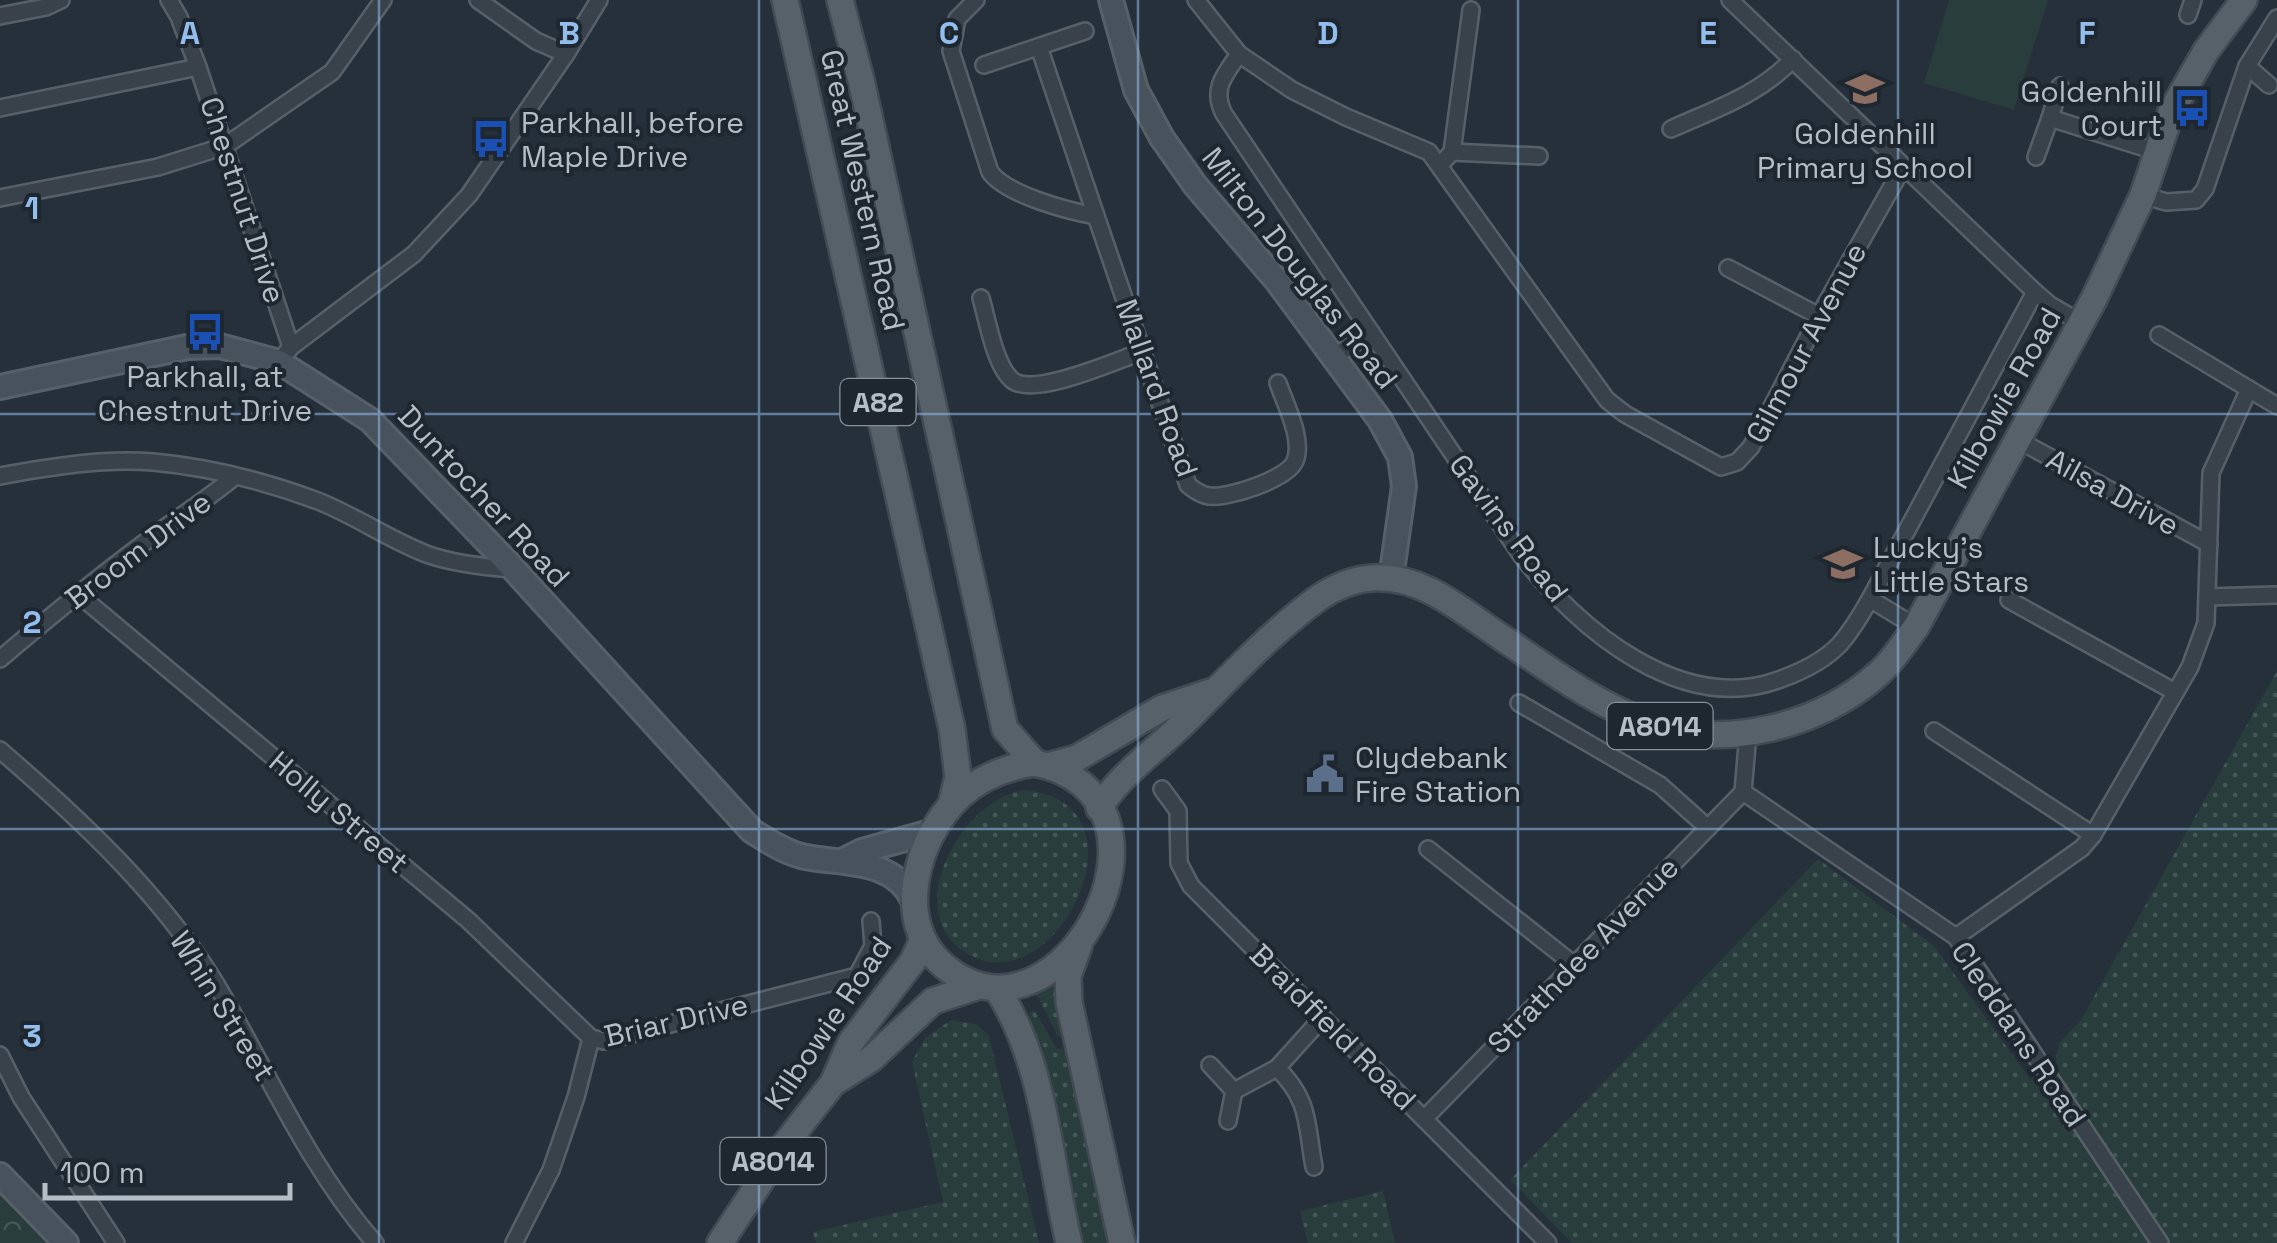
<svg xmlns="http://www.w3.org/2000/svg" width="2277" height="1243" viewBox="0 0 2277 1243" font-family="'Space Grotesk',sans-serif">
	<defs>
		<pattern id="grass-dots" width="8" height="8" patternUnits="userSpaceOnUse" patternTransform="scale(2.5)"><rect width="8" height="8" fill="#293d3c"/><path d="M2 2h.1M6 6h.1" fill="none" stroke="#465757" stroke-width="1.8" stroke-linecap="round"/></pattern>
		<pattern id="forest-crowns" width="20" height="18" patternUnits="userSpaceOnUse" patternTransform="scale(2.5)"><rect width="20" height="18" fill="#293d3c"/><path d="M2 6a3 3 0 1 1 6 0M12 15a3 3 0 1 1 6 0" fill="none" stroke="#465757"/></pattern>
	</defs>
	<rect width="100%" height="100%" fill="#26303a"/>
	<g fill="url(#grass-dots)">
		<polygon points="2277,671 2277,1243 1572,1243 1510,1180 1818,859 1934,946 2030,1079 2054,1070 2059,1043 2081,1020"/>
		<path d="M1024 790C1157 801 1055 1009 966 953 899 911 962 799 1024 790Z"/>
		<polygon points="1056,975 1057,1009 1063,1035 1058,1036 1036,994 1024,999 1018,990"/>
		<polygon points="1034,1010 1057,1049 1065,1049 1110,1243 1081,1243 1053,1103 1029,1013"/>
		<polygon points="951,1020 976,1024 989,1036 1039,1243 816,1243 813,1232 943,1202 912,1062 925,1038"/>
		<polygon points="1383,1191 1395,1243 1308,1243 1300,1211"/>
	</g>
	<polygon fill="url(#forest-crowns)" points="0,1175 66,1243 0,1243"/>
	<polygon fill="#293d3c" points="1949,0 2048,0 2014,110 1924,83"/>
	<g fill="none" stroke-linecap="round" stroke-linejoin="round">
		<g stroke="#576069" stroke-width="20">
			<g id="street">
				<polyline points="169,0 179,17 198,67 291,347"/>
				<polyline points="478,0 536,41 566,54"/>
				<path d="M976 0 957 19 951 51 990 172C1007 195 1068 211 1096 216L1188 485C1194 490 1201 495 1209 496 1227 499 1288 479 1295 461 1304 439 1285 404 1278 383"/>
				<polyline points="1196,0 1239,54 1292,90 1346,117 1429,152 1607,400 1625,414 1721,467 1737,462 1751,447 1819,316 1903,167"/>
				<polyline points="1730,0 2035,292 2050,305 2081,323"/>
				<polyline points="2188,15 2193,0"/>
				<polyline points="0,16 46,7 61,0"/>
				<polyline points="1039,47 1096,216"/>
				<path d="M1239 54C1225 74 1211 89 1224 114L1521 555C1578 629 1682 717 1781 679 1803 671 1824 661 1840 644 1852 630 1861 615 1870 599L2035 292"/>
				<polyline points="984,65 1085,31"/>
				<polyline points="2247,66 2269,85"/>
				<polyline points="0,108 198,67"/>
				<polyline points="2050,118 2060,86"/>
				<path d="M1671 129C1715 109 1759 95 1793 59"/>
				<polyline points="1452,152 1539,156"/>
				<polyline points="2036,157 2050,118 2158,152"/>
				<polyline points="1440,165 1452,152 1471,10"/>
				<polyline points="2143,195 2166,202 2196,200 2205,189 2247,66 2277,18"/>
				<polyline points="0,198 158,167 225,146 332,72 383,0"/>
				<polyline points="1728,268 1819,316"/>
				<path d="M981 298C987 319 995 366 1012 380 1033 398 1115 361 1141 352"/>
				<polyline points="2159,335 2277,406"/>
				<polyline points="1334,357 1371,332"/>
				<polyline points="279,362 291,347 414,254 469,195 566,54 599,0"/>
				<polyline points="2018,440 2209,544"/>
				<path d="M0 476C49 467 103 458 153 462 208 467 267 482 318 501 356 516 391 541 429 555 456 564 484 567 512 569"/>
				<polyline points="78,594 468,920 591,1038"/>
				<polyline points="2207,597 2277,595"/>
				<polyline points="1870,599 1916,627"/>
				<polyline points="2009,600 2175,692"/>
				<path d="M0 659C46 620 92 582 140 546 171 522 204 502 234 477"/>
				<polyline points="1519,703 1660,785 1708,828"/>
				<polyline points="1934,731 2093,835"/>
				<polyline points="1748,733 1743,792 1956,937 2160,1243"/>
				<path d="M0 750C79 818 161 894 216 984 268 1072 307 1165 375 1243"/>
				<polyline points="1162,789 1178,811 1179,863 1191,886 1548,1243"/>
				<polyline points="1428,849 1573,964"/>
				<polyline points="1956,937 2082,848 2093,835 2190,667 2206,623 2211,473 2249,389"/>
				<polyline points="0,1055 21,1097 116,1243"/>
				<polyline points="1210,1065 1234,1091 1277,1068 1323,1017"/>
				<path d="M1277 1068C1310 1100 1306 1123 1314 1167"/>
				<polyline points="1424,1119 1743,792"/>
				<polyline points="1228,1121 1234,1091"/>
				<polyline points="514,1243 551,1170 576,1097 591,1038 604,1041 616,1038 857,976 873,946 871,921"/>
			</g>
		</g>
		<g stroke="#576069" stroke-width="28">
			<g id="secondary">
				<polyline points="1111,0 1136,90 1162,138 1195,185 1277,281 1380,420 1400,457 1404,486 1391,579"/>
				<path d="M0 387 187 347 220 346 279 362 370 420 507 562 752 831C768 841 783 851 801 856 840 865 893 857 913 900"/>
				<polyline points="844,860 862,851 934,831"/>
				<polyline points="0,1175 66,1243"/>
			</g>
		</g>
		<g stroke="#424b54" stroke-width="30">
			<g id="primary">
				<polyline points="785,0 952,729 958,777 951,805"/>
				<polyline points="840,0 861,80 1005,729 1035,763"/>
				<path d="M1035 763C1201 797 1062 1065 944 966 892 923 916 837 960 796 981 777 1007 767 1035 763Z"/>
				<polyline points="1048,766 1077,758 1162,708 1210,692"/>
				<path d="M1099 808C1123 771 1159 748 1190 717 1229 677 1271 633 1317 599 1333 588 1353 579 1373 578 1423 575 1462 611 1501 637 1549 669 1596 705 1651 724 1725 750 1820 726 1878 674 1893 661 1904 643 1916 627L2094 299 2143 195 2171 112 2206 51 2244 0"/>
				<polyline points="1079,946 1068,976 1069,1002 1122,1243"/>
				<path d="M997 989C1045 1062 1049 1159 1069 1243"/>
				<polyline points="833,1083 871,1059 933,1001 979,986"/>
				<polyline points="720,1243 783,1147 833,1083 851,1042 913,961 923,939"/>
			</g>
		</g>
		<use href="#street" stroke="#39424b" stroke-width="15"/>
		<use href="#secondary" stroke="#48525d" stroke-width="22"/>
		<use href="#primary" stroke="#57616a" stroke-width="25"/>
	</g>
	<path fill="none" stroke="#93bded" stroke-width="2.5" stroke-opacity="0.55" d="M379 0V1243M759 0V1243M1138 0V1243M1518 0V1243M1898 0V1243M0 414H2277M0 829H2277"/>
	<defs>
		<g id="school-bare" transform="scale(3)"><path d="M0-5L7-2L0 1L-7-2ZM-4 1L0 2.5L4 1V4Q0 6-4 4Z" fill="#8d6e63" stroke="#1e2730" stroke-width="2.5" paint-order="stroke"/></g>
		<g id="bus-bare" transform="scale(3)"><path d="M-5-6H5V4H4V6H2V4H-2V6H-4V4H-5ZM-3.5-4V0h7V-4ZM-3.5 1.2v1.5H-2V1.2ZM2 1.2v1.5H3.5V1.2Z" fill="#1a4fb4" stroke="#1e2730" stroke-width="2.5" paint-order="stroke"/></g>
		<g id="civic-bare" transform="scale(3)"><path d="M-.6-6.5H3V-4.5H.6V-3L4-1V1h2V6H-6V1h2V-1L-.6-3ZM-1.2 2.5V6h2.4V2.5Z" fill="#5c6f8a" stroke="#1e2730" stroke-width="2.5" paint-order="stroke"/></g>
	</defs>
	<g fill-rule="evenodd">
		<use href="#school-bare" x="1865" y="89"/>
		<use href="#bus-bare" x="2192" y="108"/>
		<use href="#bus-bare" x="491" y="139"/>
		<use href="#bus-bare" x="205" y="332"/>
		<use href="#school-bare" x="1843" y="564"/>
		<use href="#civic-bare" x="1325" y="774"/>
	</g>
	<g text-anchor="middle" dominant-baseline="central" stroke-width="8" stroke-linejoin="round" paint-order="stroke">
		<g fill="#1e2730" stroke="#889099" stroke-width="2.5">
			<rect x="840.5" y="379" width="75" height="46" rx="8"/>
			<rect x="1607.5" y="703" width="105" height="46" rx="8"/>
			<rect x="720.5" y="1138" width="105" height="46" rx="8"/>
		</g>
		<g font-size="28" font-weight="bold" fill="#b5bdc6">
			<text x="878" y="402">A82</text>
			<text x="1660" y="726">A8014</text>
			<text x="773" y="1161">A8014</text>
		</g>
		<g font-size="30" fill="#b5bdc6" stroke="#1e2730" text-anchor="start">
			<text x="2162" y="91" text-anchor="end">Goldenhill<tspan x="2162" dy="34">Court</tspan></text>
			<text x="521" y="122">Parkhall, before<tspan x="521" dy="34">Maple Drive</tspan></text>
			<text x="1865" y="133" text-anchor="middle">Goldenhill<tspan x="1865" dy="34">Primary School</tspan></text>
			<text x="205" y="376" text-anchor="middle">Parkhall, at<tspan x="205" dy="34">Chestnut Drive</tspan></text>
			<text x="1873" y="547">Lucky's<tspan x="1873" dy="34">Little Stars</tspan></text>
			<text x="1355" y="757">Clydebank<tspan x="1355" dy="34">Fire Station</tspan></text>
		</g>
		<g font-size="30" fill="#b5bdc6" stroke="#1e2730">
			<text transform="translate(863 190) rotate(77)">Great Western Road</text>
			<text transform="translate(243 200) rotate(72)">Chestnut Drive</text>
			<text transform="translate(1300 268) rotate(52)">Milton Douglas Road</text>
			<text transform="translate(1806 343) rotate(-62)">Gilmour Avenue</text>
			<text transform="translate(1157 388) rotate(70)">Mallard Road</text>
			<text transform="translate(2004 398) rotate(-61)">Kilbowie Road</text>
			<text transform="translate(2113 492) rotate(29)">Ailsa Drive</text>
			<text transform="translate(484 496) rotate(47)">Duntocher Road</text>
			<text transform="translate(1509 528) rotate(53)">Gavins Road</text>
			<text transform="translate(138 550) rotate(-37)">Broom Drive</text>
			<text transform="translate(339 812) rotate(40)">Holly Street</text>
			<text transform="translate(1583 955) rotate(-46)">Strathdee Avenue</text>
			<text transform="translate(223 1006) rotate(58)">Whin Street</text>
			<text transform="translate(676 1020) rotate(-13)">Briar Drive</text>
			<text transform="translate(828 1023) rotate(-56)">Kilbowie Road</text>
			<text transform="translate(1333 1027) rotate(45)">Braidfield Road</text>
			<text transform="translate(2019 1034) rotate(56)">Cleddans Road</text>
		</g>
	</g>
	<g font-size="32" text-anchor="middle" font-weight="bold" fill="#93bded" stroke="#1e2730" stroke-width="8" stroke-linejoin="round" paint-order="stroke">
		<text x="190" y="44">A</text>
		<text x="569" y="44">B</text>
		<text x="949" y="44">C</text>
		<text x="1328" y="44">D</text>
		<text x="1708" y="44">E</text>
		<text x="2087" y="44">F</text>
		<text x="32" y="219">1</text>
		<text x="32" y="633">2</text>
		<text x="32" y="1047">3</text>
	</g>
	<path d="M45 1183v15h245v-15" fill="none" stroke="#b5bdc6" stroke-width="5"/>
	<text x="60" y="1183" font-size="30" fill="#b5bdc6" stroke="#1e2730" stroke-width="8" paint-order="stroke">100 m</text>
</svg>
